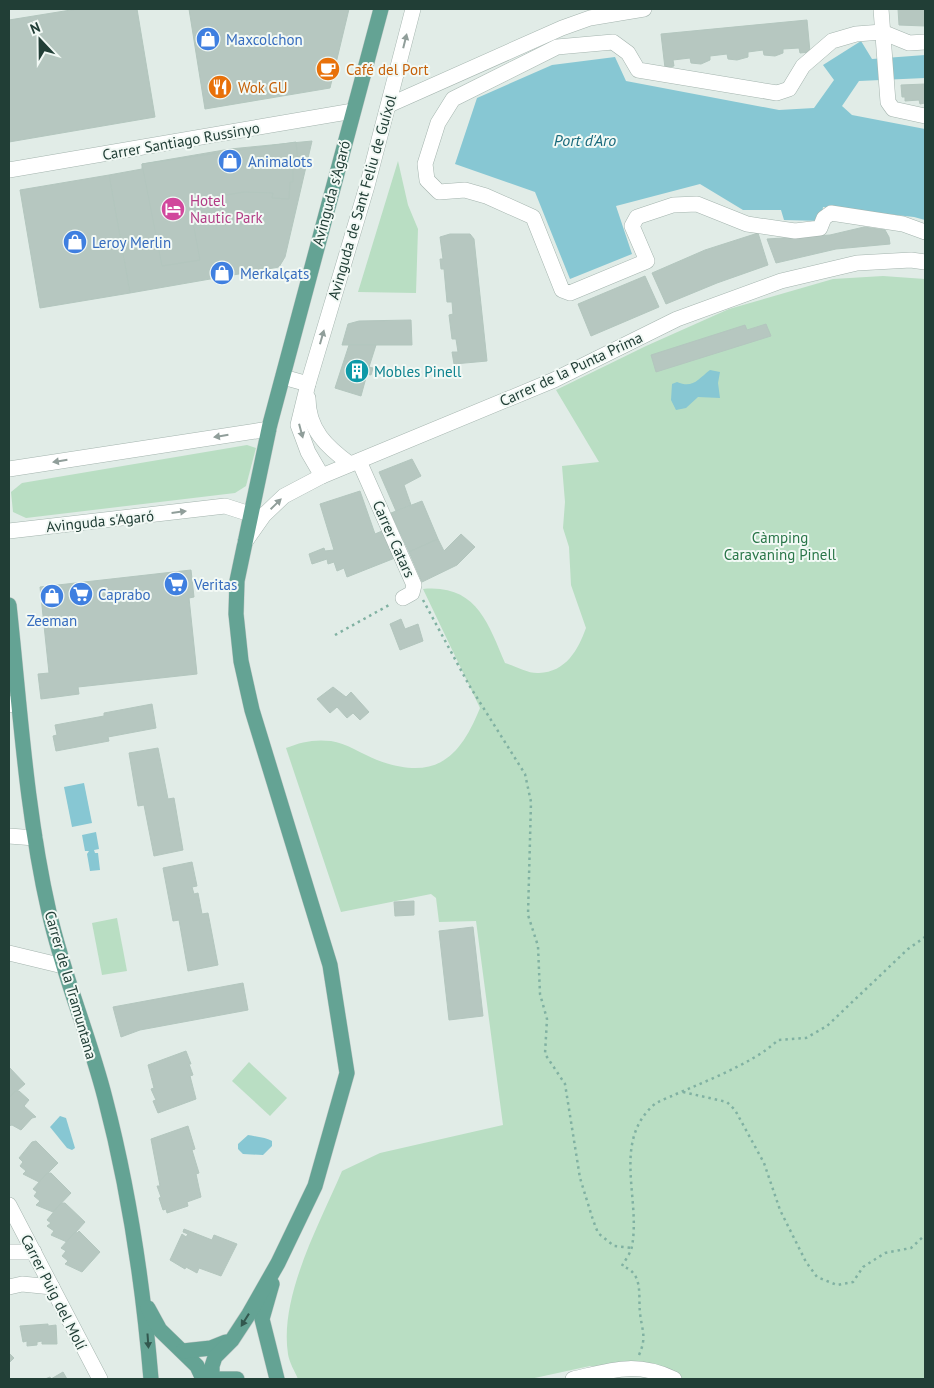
<svg xmlns="http://www.w3.org/2000/svg" width="934" height="1388" viewBox="0 0 934 1388" font-family="'PT Sans',sans-serif">
	<rect width="100%" height="100%" fill="#e1ece7"/>
	<g fill="#b9dec3">
		<polygon points="398,161 408,205 418,229 416,293 358,292"/>
		<path d="M883 276 925 279V1379H673L661 1370 590 1366 530 1379H298C295 1372 289 1362 288 1354 279 1296 320 1223 342 1171L380 1153 503 1125 476 921 439 922 436 898 431 894 341 912 286 748C301 742 314 739 331 741 346 743 362 754 377 760 434 781 459 760 480 708L423 589C476 584 488 623 505 663 515 666 529 674 539 673 566 672 578 650 586 628L571 585 569 547 563 528 565 502 562 466 599 462 556 390 646 346 729 309 833 279Z"/>
		<polygon points="247,445 256,448 246,486 235,493 26,518 13,512 11,492 22,483"/>
		<polygon points="117,918 127,971 102,975 92,923"/>
		<polygon points="249,1062 287,1098 270,1116 232,1081"/>
	</g>
	<g fill="#87c7d3">
		<polygon points="861,41 872,59 925,55 925,78 859,81 842,106 852,115 925,129 925,220 914,217 823,207 821,221 784,220 781,210 743,210 700,184 616,206 632,254 570,279 535,192 455,164 477,98 552,65 615,57 626,81 779,110 814,108 834,80 823,65"/>
		<path d="M710 370 720 372 718 383 720 398 698 397 686 408 676 410 671 400 672 384 677 382C693 389 698 379 710 370Z"/>
		<polygon points="84,783 92,823 72,827 64,787"/>
		<polygon points="96,832 99,849 94,850 95,853 98,853 100,870 90,871 87,854 89,851 85,851 82,835"/>
		<polygon points="60,1116 66,1118 75,1148 72,1150 67,1148 50,1127"/>
		<path d="M248 1135C253 1136 268 1138 272 1141V1146L263 1155 243 1154 238 1149V1144Z"/>
	</g>
	<g fill="#b6c7c0" stroke="#b3c6be">
		<polygon points="77,9 137,9 155,117 9,142 9,20"/>
		<polygon points="189,9 349,9 330,88 205,109"/>
		<polygon points="898,9 925,9 925,26 899,25"/>
		<polygon points="807,20 810,52 800,53 799,48 783,49 783,53 775,56 764,55 763,50 748,52 748,57 737,60 728,59 727,54 710,56 710,60 701,64 691,63 690,58 673,60 674,66 665,68 661,34"/>
		<polygon points="925,84 925,103 920,104 919,100 905,101 905,97 902,97 901,85"/>
		<polygon points="312,141 285,257 279,267 130,293 109,175 142,169 142,164 230,149"/>
		<polygon points="296,142 298,161 293,161 293,182 290,182 289,199 272,198 273,193 244,192 189,201 200,260 162,266 142,164"/>
		<polygon points="109,175 130,293 40,308 20,190"/>
		<polygon points="864,227 885,230 889,237 890,244 836,249 776,263 767,239 830,235"/>
		<polygon points="758,233 768,265 717,283 666,304 652,273 705,250"/>
		<polygon points="450,234 470,234 474,239 487,361 454,364 452,352 458,352 456,339 452,339 449,315 453,314 452,302 447,302 444,269 441,269 440,259 443,259 440,237"/>
		<polygon points="645,276 659,307 591,336 578,304"/>
		<polygon points="411,320 412,345 342,345 348,324 359,321"/>
		<polygon points="766,324 771,336 656,372 651,355 745,325 747,330"/>
		<polygon points="349,345 376,345 369,367 373,368 371,375 367,374 361,396 335,388"/>
		<polygon points="412,459 421,476 404,485 411,505 396,511 379,472"/>
		<polygon points="360,491 375,534 382,531 395,558 347,577 344,568 337,571 334,562 328,564 327,559 312,564 309,554 324,548 325,551 334,550 320,504"/>
		<polygon points="422,501 438,539 409,552 391,513"/>
		<polygon points="461,534 475,547 457,565 422,582 409,552 438,539 444,551"/>
		<polygon points="191,570 194,597 189,598 197,674 78,687 79,694 41,699 38,674 49,673 40,587"/>
		<polygon points="401,619 405,629 418,624 423,641 400,650 390,624"/>
		<polygon points="333,687 346,697 351,692 369,712 360,720 353,713 347,718 337,707 330,713 317,699"/>
		<polygon points="152,704 156,728 108,737 109,741 56,751 53,736 57,735 55,725 104,716 104,713"/>
		<polygon points="158,748 168,799 174,798 183,850 154,856 144,805 138,806 129,753"/>
		<polygon points="192,862 197,886 192,887 194,894 198,893 202,914 208,913 218,965 188,971 179,920 173,921 163,868"/>
		<polygon points="414,901 414,915 395,916 394,902"/>
		<polygon points="473,927 483,1016 449,1020 439,931"/>
		<polygon points="243,983 248,1010 140,1030 121,1037 113,1007"/>
		<polygon points="186,1051 191,1064 189,1064 193,1075 190,1076 196,1099 158,1113 153,1101 156,1100 151,1089 154,1088 148,1065"/>
		<polygon points="9,1067 25,1084 9,1098"/>
		<polygon points="15,1091 19,1091 29,1100 24,1106 36,1117 32,1118 21,1130 12,1125 9,1126 9,1098"/>
		<polygon points="188,1126 195,1149 192,1150 199,1173 196,1174 201,1197 187,1202 188,1206 167,1213 166,1209 163,1210 159,1198 161,1197 157,1186 160,1186 151,1139"/>
		<polygon points="36,1141 58,1163 39,1182 23,1174 26,1171 20,1166 23,1162 19,1158 32,1142"/>
		<polygon points="47,1173 51,1173 71,1193 53,1212 36,1205 40,1201 34,1196 37,1192 33,1189"/>
		<polygon points="61,1203 65,1203 85,1222 67,1242 51,1235 54,1231 47,1226 51,1223 47,1220"/>
		<polygon points="184,1229 212,1240 214,1235 237,1244 221,1276 199,1268 197,1273 186,1267 185,1269 170,1260 182,1234 186,1237 188,1234 183,1232"/>
		<polygon points="79,1231 100,1252 82,1272 65,1264 68,1261 62,1256 66,1251 61,1248 75,1232 77,1233"/>
		<polygon points="48,1324 48,1326 56,1325 57,1344 42,1344 42,1341 37,1342 37,1345 27,1346 27,1341 23,1342 20,1326"/>
		<polygon points="9,1353 14,1358 9,1363"/>
		<polygon points="63,1372 67,1379 45,1379 50,1377 51,1379"/>
	</g>
	<g fill="none" stroke-linecap="round" stroke-linejoin="round">
		<g stroke="#a4b4ae" stroke-width="16">
			<g id="minor">
				<polyline points="881,9 888,102 893,109 925,116"/>
				<polyline points="925,42 909,43 882,32 856,34 832,41 803,66 789,89 777,93 638,70 628,53 613,42 557,47 453,99 438,123 425,164 427,180 439,192 465,190 486,196 533,217 562,290 570,293 647,261 632,226 637,217 673,205 697,204 747,224 795,231 820,228 824,218 831,213 903,224 925,232"/>
				<polyline points="389,105 562,28 590,18 644,9"/>
				<polyline points="9,170 353,111"/>
				<polyline points="283,377 308,384"/>
				<path d="M308 398C308 430 327 447 350 464"/>
				<polyline points="359,461 414,585 412,593 403,598"/>
				<polyline points="9,469 269,429"/>
				<polyline points="322,476 308,452 298,425 308,384 367,186 413,9"/>
				<polyline points="9,531 225,506 250,514"/>
				<polyline points="245,542 264,515 284,496 322,476 554,380 677,319 781,281 857,263 911,260 925,262"/>
				<polyline points="9,705 18,701"/>
				<polyline points="9,836 35,838"/>
				<polyline points="9,953 63,966"/>
				<polyline points="9,1205 100,1379"/>
				<polyline points="9,1252 34,1252"/>
				<polyline points="9,1287 22,1284 52,1287"/>
				<path d="M573 1379C612 1370 636 1361 674 1379"/>
			</g>
		</g>
		<g stroke="#c1c9c7" stroke-width="16">
			<g id="major">
				<path d="M9 605C20 707 26 811 49 912 63 975 89 1035 105 1098 129 1190 143 1284 151 1379"/>
				<polyline points="272,1284 262,1319 277,1379"/>
				<polyline points="148,1308 160,1330 197,1366 203,1379"/>
				<polyline points="183,1351 211,1348 226,1342"/>
				<polyline points="210,1379 237,1379"/>
				<polyline points="212,1379 212,1366 215,1357 232,1340 249,1314 278,1263 315,1186 347,1073 330,965 252,710 241,661 236,614 237,581 270,424 381,9"/>
			</g>
		</g>
		<g stroke="#80b1a2" stroke-width="2.5" stroke-dasharray="2.5 4" stroke-linecap="butt">
			<polyline points="423,600 469,685 525,774 531,802 528,915 538,946 540,994 547,1019 545,1054 565,1084 580,1178 593,1220 598,1233 614,1246 632,1248"/>
			<polyline points="335,635 391,604"/>
			<polyline points="683,1092 727,1102 735,1110 764,1163 780,1210 806,1262 817,1277 837,1285 853,1282 863,1267 885,1253 911,1248 925,1235"/>
			<path d="M639 1355C647 1337 642 1331 640 1313 638 1295 644 1273 622 1266 625 1260 631 1253 632 1246 641 1198 611 1140 656 1103 690 1087 753 1065 778 1040L806 1038 827 1026 908 949 925 937"/>
		</g>
		<use href="#minor" stroke="#fff" stroke-width="15"/>
		<use href="#major" stroke="#64a394" stroke-width="15"/>
	</g>
	<defs><path id="oneway-solid" d="M-6-.8H1V-3.2L6.5 0L1 3.2V.8H-6Z" transform="scale(1.25)"/></defs>
	<g fill="#909e9a">
		<use href="#oneway-solid" transform="translate(405 41) rotate(-76)"/>
		<use href="#oneway-solid" transform="translate(322 337) rotate(-74)"/>
		<use href="#oneway-solid" transform="translate(301 431) rotate(75)"/>
		<use href="#oneway-solid" transform="translate(221 436) rotate(171)"/>
		<use href="#oneway-solid" transform="translate(60 461) rotate(171)"/>
		<use href="#oneway-solid" transform="translate(276 504) rotate(-44)"/>
		<use href="#oneway-solid" transform="translate(179 512) rotate(-7)"/>
	</g>
	<g fill="#32574e">
		<use href="#oneway-solid" transform="translate(245 1320) rotate(122)"/>
		<use href="#oneway-solid" transform="translate(148 1341) rotate(86)"/>
	</g>
	<defs>
		<g id="shop-disc" transform="scale(1.25)"><circle r="9.5" fill="#3f7fe0" stroke="#f2f9f5"/><path d="M-5-2.5h2.3a2.7 3.5 0 0 1 5.4 0H5L5.5 6h-11ZM-1.5-2.5h3a1.5 2.3 0 0 0-3 0Z" fill="#fff"/></g>
		<g id="cafe-disc" transform="scale(1.25)"><circle r="9.5" fill="#e8710a" stroke="#f2f9f5"/><path d="M-5.5-4.5H6V0H3Q3 3.5 0 3.5H-2.5Q-5.5 3.5-5.5 0ZM3-3.2v2h1.7v-2ZM-6 4.5H4V6H-6Z" fill="#fff"/></g>
		<g id="restaurant-disc" transform="scale(1.25)"><circle r="9.5" fill="#e8710a" stroke="#f2f9f5"/><path d="M-5-6h1v4h1v-4h1v4h1v-4h1v5L-1.5 .5V6h-2V.5L-5-1ZM5-6V6H3V1.5H1.5Q1.5-4 5-6Z" fill="#fff"/></g>
		<g id="hotel-disc" transform="scale(1.25)"><circle r="9.5" fill="#d1479c" stroke="#f2f9f5"/><path d="M-6-4.5h1.5V1H6V5H4.5V3h-9V5H-6ZM-4 0a1.8 1.8 0 1 1 3.6 0ZM.5 0V-2.5h3Q6-2.5 6 0Z" fill="#fff"/></g>
		<g id="building-disc" transform="scale(1.25)"><circle r="9.5" fill="#0f9aa8" stroke="#f2f9f5"/><path d="M-4-6H4V6H1V3H-1V6H-4ZM-2.5-4.3h1.7v1.8h-1.7ZM.8-4.3h1.7v1.8H.8ZM-2.5-1h1.7V.8h-1.7ZM.8-1h1.7V.8H.8Z" fill="#fff"/></g>
		<g id="supermarket-disc" transform="scale(1.25)"><circle r="9.5" fill="#3f7fe0" stroke="#f2f9f5"/><path d="M-6-5.5h2.5l.6 2H6L4.5 2H-2.5L-4.4-4H-6ZM-1.5 3.2a1.3 1.3 0 1 0 .1 0ZM3 3.2a1.3 1.3 0 1 0 .1 0Z" fill="#fff"/></g>
	</defs>
	<g fill-rule="evenodd">
		<use href="#shop-disc" x="208" y="39"/>
		<use href="#cafe-disc" x="328" y="69"/>
		<use href="#restaurant-disc" x="220" y="87"/>
		<use href="#shop-disc" x="230" y="161"/>
		<use href="#hotel-disc" x="173" y="209"/>
		<use href="#shop-disc" x="75" y="242"/>
		<use href="#shop-disc" x="222" y="273"/>
		<use href="#building-disc" x="357" y="371"/>
		<use href="#supermarket-disc" x="176" y="584"/>
		<use href="#supermarket-disc" x="81" y="594"/>
		<use href="#shop-disc" x="52" y="596"/>
	</g>
	<g text-anchor="middle" dominant-baseline="central" stroke-width="4" stroke-linejoin="round" paint-order="stroke">
		<g font-size="15" fill="#366cbe" stroke="#f2f9f5" text-anchor="start">
			<text x="226" y="39">Maxcolchon</text>
			<text x="248" y="161">Animalots</text>
			<text x="92" y="242">Leroy Merlin</text>
			<text x="240" y="273">Merkalçats</text>
			<text x="194" y="584">Veritas</text>
			<text x="98" y="594">Caprabo</text>
			<text x="52" y="620" text-anchor="middle">Zeeman</text>
		</g>
		<g font-size="15" fill="#c56008" stroke="#f2f9f5" text-anchor="start">
			<text x="346" y="69">Café del Port</text>
			<text x="238" y="87">Wok GU</text>
		</g>
		<g font-size="15" fill="#213e36" stroke="#f2f9f5">
			<text transform="translate(181 141) rotate(-10)">Carrer Santiago Russinyo</text>
			<text transform="translate(331 193) rotate(-75)">Avinguda s'Agaró</text>
			<text transform="translate(362 197) rotate(-74)">Avinguda de Sant Feliu de Guíxol</text>
			<text transform="translate(571 369) rotate(-25)">Carrer de la Punta Prima</text>
			<text transform="translate(100 521) rotate(-6)">Avinguda s'Agaró</text>
			<text transform="translate(394 539) rotate(66)">Carrer Catars</text>
			<text transform="translate(71 985) rotate(74)">Carrer de la Tramuntana</text>
			<text transform="translate(54 1292) rotate(63)">Carrer Puig del Molí</text>
		</g>
		<g font-size="15" fill="#b23c85" stroke="#f2f9f5" text-anchor="start">
			<text x="190" y="200">Hotel<tspan x="190" dy="17">Nautic Park</tspan></text>
		</g>
		<g font-size="15" fill="#0d838f" stroke="#f2f9f5" text-anchor="start">
			<text x="374" y="371">Mobles Pinell</text>
		</g>
		<g font-size="15" fill="#297648" stroke="#f2f9f5">
			<text x="780" y="537">Càmping<tspan x="780" dy="17">Caravaning Pinell</tspan></text>
		</g>
		<g font-size="16" font-style="italic" fill="#196a7c" stroke="#f2f9f5">
			<text x="585" y="140">Port d'Aro</text>
		</g>
	</g>
	<rect width="934" height="1388" fill="none" stroke="#213e36" stroke-width="20"/>
	<g transform="translate(40 40) rotate(338)" stroke="#f2f9f5" stroke-width="4" paint-order="stroke">
	<path d="M0-4L9 19L0 12L-9 19Z" fill="#213e36"/>
	<text y="-8" font-size="14" font-weight="bold" text-anchor="middle" fill="#213e36">N</text>
	</g>
</svg>
